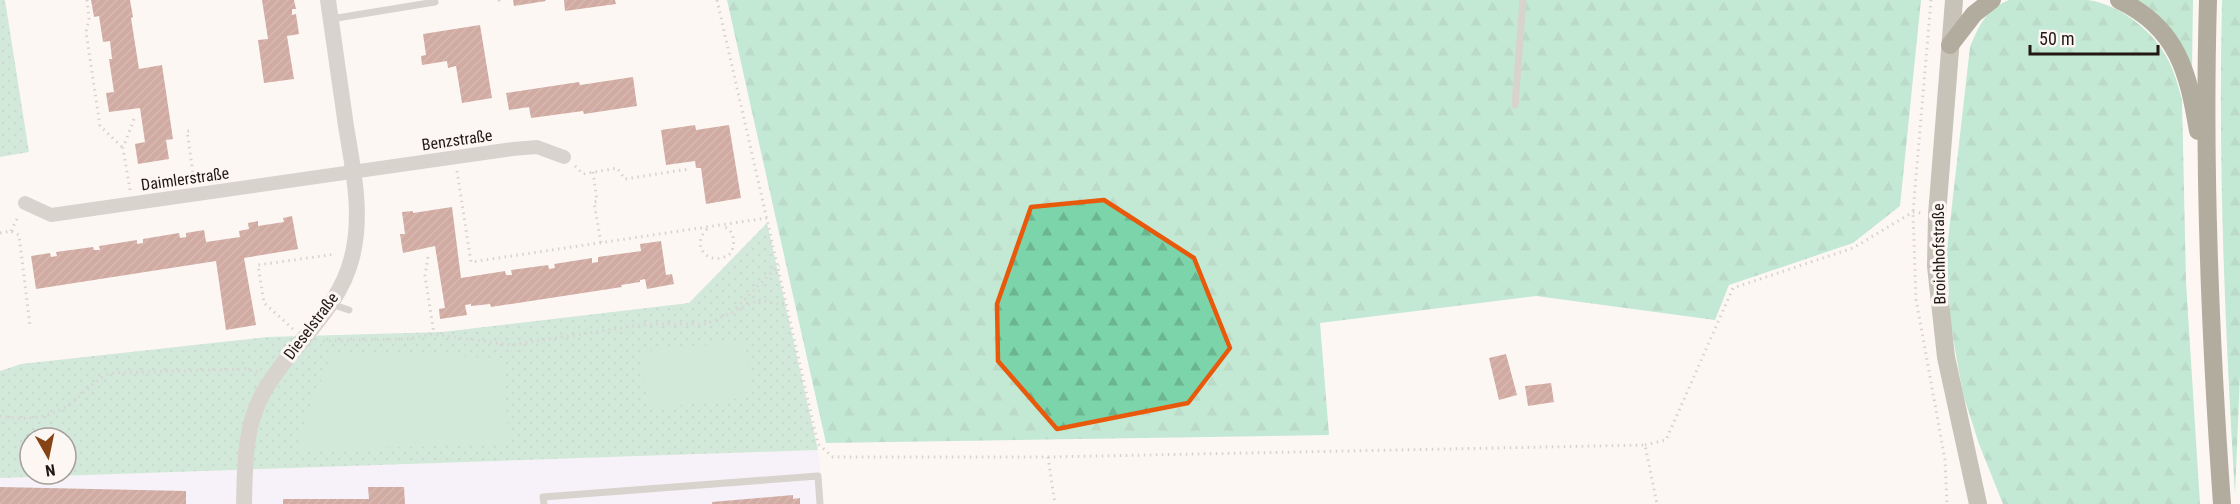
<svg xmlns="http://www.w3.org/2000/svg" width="2240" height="504" viewBox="0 0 2240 504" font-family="'Roboto Condensed',sans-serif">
	<defs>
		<pattern id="green-dots" width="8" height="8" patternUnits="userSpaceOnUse" patternTransform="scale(1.5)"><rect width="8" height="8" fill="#9ed7b9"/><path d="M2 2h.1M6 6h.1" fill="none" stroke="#88b89e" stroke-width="1.8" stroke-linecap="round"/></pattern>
		<pattern id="forest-firs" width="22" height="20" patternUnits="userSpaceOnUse" patternTransform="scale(1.5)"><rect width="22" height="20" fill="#7cd5aa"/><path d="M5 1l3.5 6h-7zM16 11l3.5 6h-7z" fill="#6bb691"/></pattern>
		<pattern id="building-hatch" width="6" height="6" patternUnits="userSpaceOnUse" patternTransform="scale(1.5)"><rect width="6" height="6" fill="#9b4d3f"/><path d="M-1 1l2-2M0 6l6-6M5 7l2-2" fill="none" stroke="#a56e63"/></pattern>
	</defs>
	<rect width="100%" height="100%" fill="#fdf7f4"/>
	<polygon fill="#efecfe" points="818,450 824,504 0,504 0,478"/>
	<g fill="url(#green-dots)" fill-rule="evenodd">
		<polygon points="0,0 5,0 29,152 0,157"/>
		<path d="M767 223 818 450 0 478V371L21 364 267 337 442 332 689 303ZM30 438H66V474H30Z"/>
	</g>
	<g fill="url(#forest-firs)">
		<polygon points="727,0 1921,0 1900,206 1853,243 1729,285 1715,320 1536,296 1320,323 1329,435 826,443"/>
		<path d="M2009 0C2034 0 2064 0 2088 0 2118 4 2152 30 2166 56 2174 70 2178 85 2182 100L2186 282 2200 504H2003L1979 444 1963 394 1950 321 1947 249 1970 47C1979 26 1986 9 2009 0Z"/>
		<polygon points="2134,0 2193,0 2192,69"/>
		<path d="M2222 0H2240V374L2235 495C2225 330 2218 166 2222 0Z"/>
	</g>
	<g fill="#9ed7b9">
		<polygon points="745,340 752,397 648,409 641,352"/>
		<polygon points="332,352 502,358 509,444 295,450"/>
	</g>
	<g fill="url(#building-hatch)">
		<polygon points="91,0 130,0 133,17 131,18 139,69 162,65 173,139 166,140 169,159 138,164 135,144 145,142 140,108 109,112 106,93 114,92 109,59 112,59 110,41 103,42 99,16 94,17"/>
		<polygon points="262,0 294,0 296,9 292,9 292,15 296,14 299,34 287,36 294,79 264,83 258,40 268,39"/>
		<polygon points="513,0 545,0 546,1 514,6"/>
		<polygon points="564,0 615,0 616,4 565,11"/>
		<polygon points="480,25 492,98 462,103 456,66 448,68 447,61 422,65 421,56 426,55 423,34"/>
		<polygon points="633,77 637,106 584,114 583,111 531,118 529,107 509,110 506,93 579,82 580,85"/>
		<polygon points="695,125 696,130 729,125 741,198 706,204 701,168 696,168 695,161 666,165 661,130"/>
		<polygon points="452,207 461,278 505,271 506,275 512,275 511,270 548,265 549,269 555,268 554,264 592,258 592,263 598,262 598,257 641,251 640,244 661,241 666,275 672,274 674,284 647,289 645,279 640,280 640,282 621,285 622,287 491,307 490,304 471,306 471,304 465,305 467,315 440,319 439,309 445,308 435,246 403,253 400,234 405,234 402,212 413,211 413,213"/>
		<polygon points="292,216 298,249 244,258 256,325 226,330 216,261 36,289 31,256 50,253 51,257 57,256 56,252 93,247 94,250 100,250 99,246 137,240 137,244 143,243 143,239 179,233 180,238 186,237 186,233 204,230 206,242 240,237 239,231 249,229 248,223 258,221 258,226 284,222 283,218"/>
		<polygon points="1506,354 1517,395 1499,400 1489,358"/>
		<polygon points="1551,383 1554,402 1528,406 1525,386"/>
		<polygon points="0,487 186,491 186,504 0,504"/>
		<polygon points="368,487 404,487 405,504 283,504 283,499 369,499"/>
		<polygon points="793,495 793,499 800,498 800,504 712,504 712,502"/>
	</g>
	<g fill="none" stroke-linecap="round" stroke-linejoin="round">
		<g stroke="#aca5a1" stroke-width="3" stroke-dasharray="1.5 4.5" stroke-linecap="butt">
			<polyline points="87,0 89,19 86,32 100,126 123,148"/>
			<polyline points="499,0 500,4"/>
			<polyline points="717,0 818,444 833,457 1048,457 1645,445 1657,504"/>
			<polyline points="1931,0 1913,212 1916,299 1945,460 1947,504"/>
			<polyline points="189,131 187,131 194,180"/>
			<polyline points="575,166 583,174 617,168 625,179 689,169"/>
			<polyline points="457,171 471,262 767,218"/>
			<polyline points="593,172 597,201 594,202 601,243"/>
			<polyline points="130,190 123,148 134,119"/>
			<path d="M707 229C689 247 711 269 731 253 736 242 734 228 721 226"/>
			<polyline points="11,231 18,217"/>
			<polyline points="0,233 11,231 19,235 30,326"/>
			<polyline points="428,257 425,276 434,334"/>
			<polyline points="736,308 779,265"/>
			<polyline points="293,329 264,303 258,265 336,254"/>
			<polyline points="323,341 407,339 434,334 510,345 647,324 706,324 759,300 788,306"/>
			<path d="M0 416C23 421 54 418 73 402 85 392 95 380 110 373L245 369 257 372"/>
			<polyline points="1645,445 1666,440 1733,288 1853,248 1913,212 1921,213"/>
			<polyline points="1048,457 1055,504"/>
		</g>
		<g stroke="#aca99d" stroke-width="7">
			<polyline points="331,19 435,2"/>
			<polyline points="1515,105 1523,0"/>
			<polyline points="331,304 349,310"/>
			<polyline points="544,504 543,497 818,476 820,504"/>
		</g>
		<polyline stroke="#aca99d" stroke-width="14" points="25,203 51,215 513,149 537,147 564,157"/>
		<path stroke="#aca99d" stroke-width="16" d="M244 504C245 467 244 427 263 393 289 346 339 312 352 257 363 214 353 169 346 126 340 84 334 42 328 0"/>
		<polyline stroke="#888372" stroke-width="18" points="1954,0 1937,215 1936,266 1946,357 1978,504"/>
		<g stroke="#585139" stroke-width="18">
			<path d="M2119 0C2178 28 2188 72 2198 131"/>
			<path d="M2208 0C2203 168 2210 337 2222 504"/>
			<polyline points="1950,45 1974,14 1992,0"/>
		</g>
	</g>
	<path d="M0 0H2240V504H0ZM1104 200 1194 258 1230 348 1188 403 1057 429 998 361 997 304 1031 207Z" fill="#fdf7f4" fill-opacity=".55" fill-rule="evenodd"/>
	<path fill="none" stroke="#e8590c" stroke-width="4.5" stroke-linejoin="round" d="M1104 200 1194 258 1230 348 1188 403 1057 429 998 361 997 304 1031 207Z"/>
	<g text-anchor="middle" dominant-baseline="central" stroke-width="6" stroke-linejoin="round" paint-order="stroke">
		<g font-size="16" fill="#211812" stroke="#fdf7f4">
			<text transform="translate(457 140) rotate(-8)">Benzstraße</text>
			<text transform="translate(185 179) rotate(-8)">Daimlerstraße</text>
			<text transform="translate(1939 254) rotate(-91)">Broichhofstraße</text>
			<text transform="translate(311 326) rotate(-53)">Dieselstraße</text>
		</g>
	</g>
	<g transform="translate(48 456) rotate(171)"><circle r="28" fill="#fdf7f4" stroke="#a59e9a" stroke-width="1.5"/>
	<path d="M0-4.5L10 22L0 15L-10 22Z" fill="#864314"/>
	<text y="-9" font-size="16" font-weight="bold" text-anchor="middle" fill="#211812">N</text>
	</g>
	<path d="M2030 45v9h128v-9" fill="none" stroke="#211812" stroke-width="3"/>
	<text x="2039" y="45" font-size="18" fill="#211812" stroke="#fdf7f4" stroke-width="4.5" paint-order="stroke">50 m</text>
</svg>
